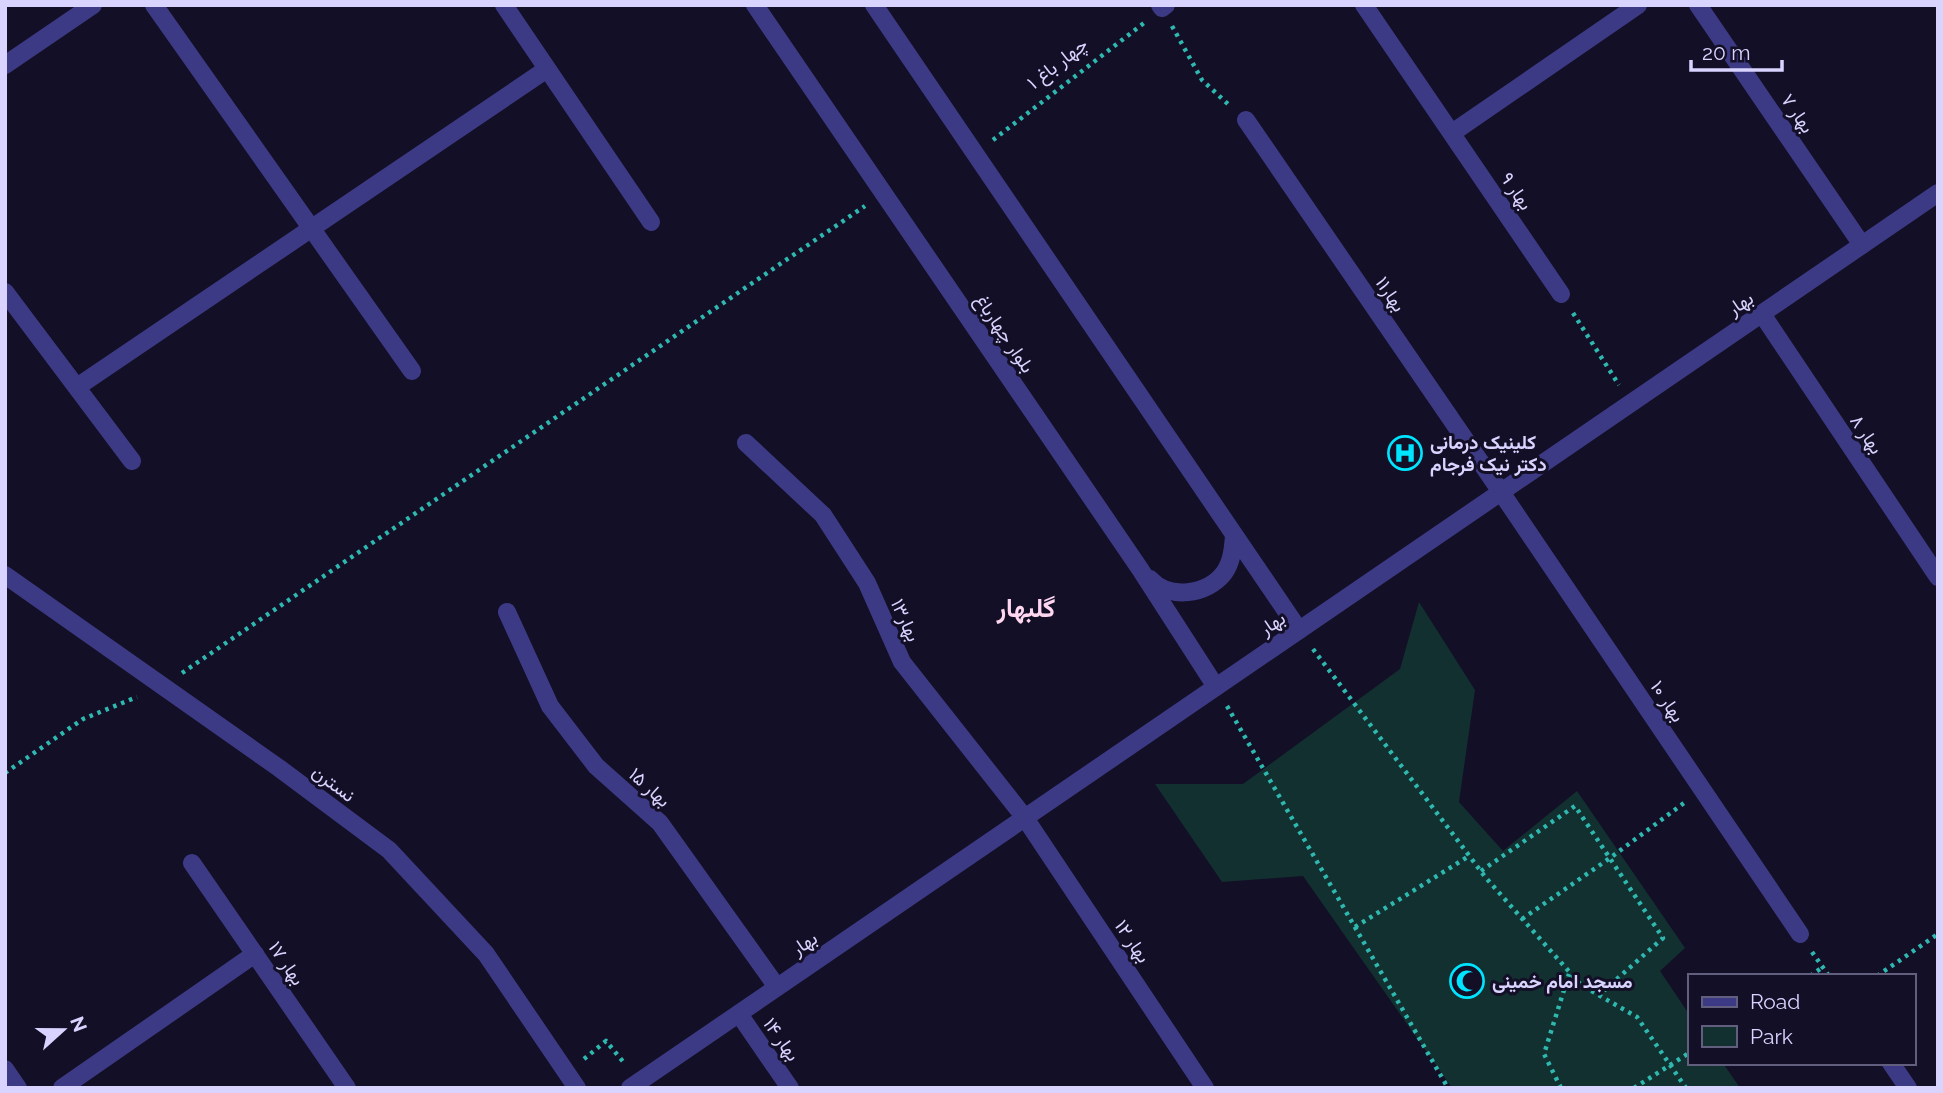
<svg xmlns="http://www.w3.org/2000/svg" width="1943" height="1093" viewBox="0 0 1943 1093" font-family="Raleway,Vazirmatn,sans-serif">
	<rect width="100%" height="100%" fill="#130f26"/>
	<polygon fill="#12302f" points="1419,602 1475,690 1459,802 1503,851 1577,791 1685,948 1660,971 1689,1014 1689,1063 1723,1063 1740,1088 1452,1088 1303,876 1222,882 1155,784 1243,784 1400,669"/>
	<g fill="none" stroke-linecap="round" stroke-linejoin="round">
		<g stroke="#2fb8b0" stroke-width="4.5" stroke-dasharray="3.5 5" stroke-linecap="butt">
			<polyline points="1172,26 1202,80 1230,106"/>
			<polyline points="993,140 1144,23"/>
			<polyline points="1573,313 1619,385"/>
			<polyline points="1313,649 1486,878 1581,985 1637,1017 1686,1088"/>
			<polyline points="182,673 865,206"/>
			<polyline points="1227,706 1448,1088"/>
			<polyline points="5,773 83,719 137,697"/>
			<polyline points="1481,871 1575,806 1663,938 1599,995"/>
			<polyline points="1522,919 1610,858 1684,803"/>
			<polyline points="1355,927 1469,856"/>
			<polyline points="1812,952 1829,976"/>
			<polyline points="1810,976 1823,967"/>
			<polyline points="1877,976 1938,934"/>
			<polyline points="584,1059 606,1041 625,1064"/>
			<polyline points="1561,1088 1544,1054 1569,974"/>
			<polyline points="1634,1088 1689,1053"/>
		</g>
		<g stroke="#3d3a85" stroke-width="18">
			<polyline points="154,5 412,371"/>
			<polyline points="504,5 651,222"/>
			<polyline points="755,5 1140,569 1216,687"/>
			<polyline points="874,5 1299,630"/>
			<polyline points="1160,5 1162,8 1166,5"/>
			<polyline points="1364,5 1561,294"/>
			<polyline points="1698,5 1862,245"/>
			<polyline points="5,65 93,5"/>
			<polyline points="1246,120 1501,492 1800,934"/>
			<polyline points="1452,133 1638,5"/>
			<polyline points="5,292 132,461"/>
			<polyline points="1762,314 1938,577"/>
			<polyline points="77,387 547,69"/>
			<polyline points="746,443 823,515 867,583 902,662 1025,818 1205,1088"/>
			<polyline points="5,575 279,768 389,850 486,954 577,1088"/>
			<path d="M1150 579C1169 600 1207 595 1224 573 1232 562 1233 548 1234 536"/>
			<polyline points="507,612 550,706 596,766 660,823 777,987"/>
			<polyline points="192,863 347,1088"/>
			<polyline points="739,1014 790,1088"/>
			<polyline points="1891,1063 1908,1088"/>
			<polyline points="5,1069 18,1088"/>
			<polyline points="62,1088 255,954"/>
			<polyline points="630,1088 1938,193"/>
		</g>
	</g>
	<defs>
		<g id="hospital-ring" transform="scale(1.75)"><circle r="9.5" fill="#130f26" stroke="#00e5ff" stroke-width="1.5"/><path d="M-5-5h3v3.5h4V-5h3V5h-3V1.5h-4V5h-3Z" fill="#00e5ff"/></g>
		<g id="mosque-ring" transform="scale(1.75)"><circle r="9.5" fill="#130f26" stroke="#00e5ff" stroke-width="1.5"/><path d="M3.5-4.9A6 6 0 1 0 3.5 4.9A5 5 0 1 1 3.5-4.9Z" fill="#00e5ff"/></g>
	</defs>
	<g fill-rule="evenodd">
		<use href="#hospital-ring" x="1405" y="453"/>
		<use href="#mosque-ring" x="1467" y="981"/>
	</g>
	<g text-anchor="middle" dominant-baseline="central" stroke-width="6" stroke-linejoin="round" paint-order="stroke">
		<g font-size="19" fill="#d9d4ff" stroke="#130f26">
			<text transform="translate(1057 63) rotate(-38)">چهار باغ ۱</text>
			<text transform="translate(1798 113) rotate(56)">بهار ۷</text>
			<text transform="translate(1517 191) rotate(56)">بهار ۹</text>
			<text transform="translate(1391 294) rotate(56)">بهار۱۱</text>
			<text transform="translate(1740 303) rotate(-34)">بهار</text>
			<text transform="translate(1005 333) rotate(56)">بلوار چهارباغ</text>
			<text transform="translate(1867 434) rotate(56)">بهار ۸</text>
			<text transform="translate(906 620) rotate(66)">بهار۱۳</text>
			<text transform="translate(1272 623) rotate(-34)">بهار</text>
			<text transform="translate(1668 701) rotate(56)">بهار ۱۰</text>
			<text transform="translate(334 783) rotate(37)">نسترن</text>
			<text transform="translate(650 787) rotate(42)">بهار ۱۵</text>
			<text transform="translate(1133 941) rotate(56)">بهار ۱۲</text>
			<text transform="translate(804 943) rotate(-34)">بهار</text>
			<text transform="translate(287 963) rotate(56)">بهار ۱۷</text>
			<text transform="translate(782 1039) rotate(55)">بهار ۱۴</text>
		</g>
		<g font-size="19" font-weight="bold" fill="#d9d4ff" stroke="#130f26" text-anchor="start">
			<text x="1430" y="442">کلینیک درمانی<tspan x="1430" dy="22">دکتر نیک فرجام</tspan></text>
			<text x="1492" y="981">مسجد امام خمینی</text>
		</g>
		<g font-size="26" font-weight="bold" fill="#ffd6f0" stroke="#130f26">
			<text x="1026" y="608">گلبهار</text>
		</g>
	</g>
	<rect width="1943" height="1093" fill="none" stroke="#d9d4ff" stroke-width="14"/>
	<rect x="1688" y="974" width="228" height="91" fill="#130f26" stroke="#625e7d" stroke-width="2"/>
	<rect x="1702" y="997" width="35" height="10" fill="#3d3a85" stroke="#625e7d" stroke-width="2"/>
	<text x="1750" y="1009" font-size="21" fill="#d9d4ff">Road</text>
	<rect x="1702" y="1026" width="35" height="21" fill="#12302f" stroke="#625e7d" stroke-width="2"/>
	<text x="1750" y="1044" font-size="21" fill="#d9d4ff">Park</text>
	<g transform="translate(63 1030) rotate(69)" stroke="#130f26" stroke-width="5" paint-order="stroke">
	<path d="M0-5L12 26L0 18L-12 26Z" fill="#d9d4ff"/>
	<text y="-10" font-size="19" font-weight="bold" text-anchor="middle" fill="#d9d4ff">N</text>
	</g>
	<path d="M1691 60v10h91v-10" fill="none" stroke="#d9d4ff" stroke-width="3.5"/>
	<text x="1702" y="60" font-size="21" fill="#d9d4ff" stroke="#130f26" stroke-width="5" paint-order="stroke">20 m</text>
</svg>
